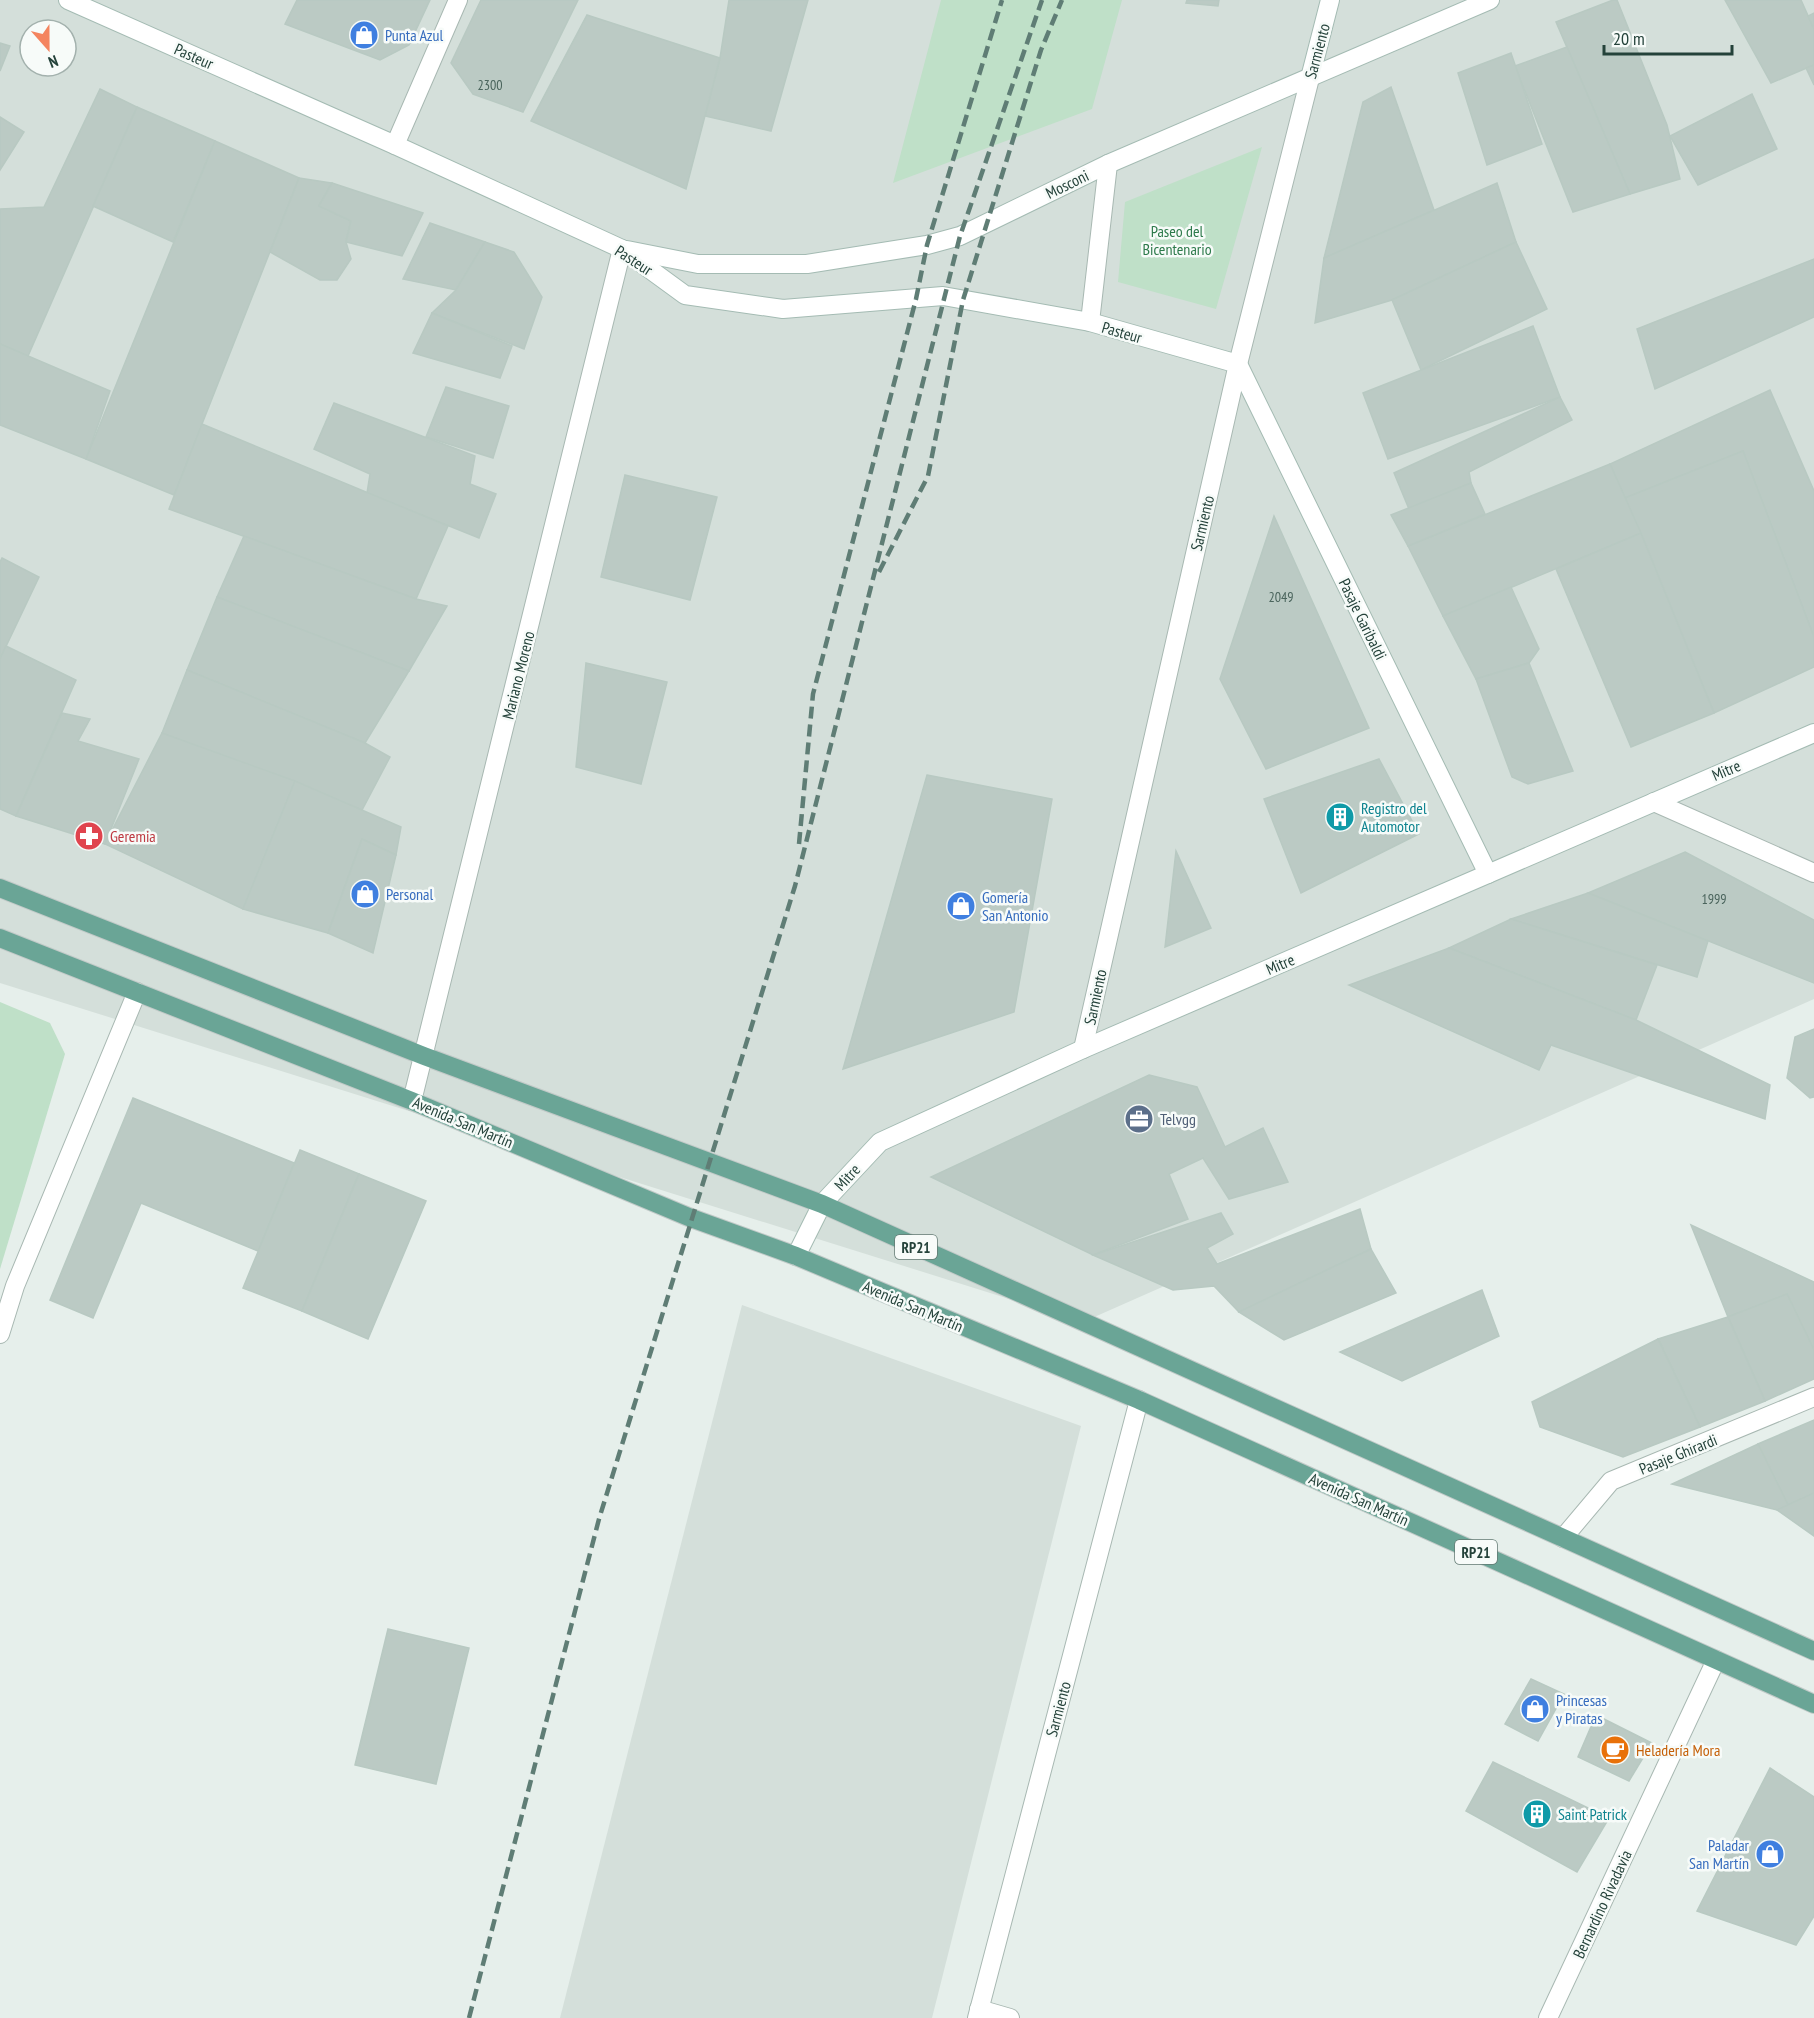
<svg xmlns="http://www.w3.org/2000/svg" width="1814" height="2018" viewBox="0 0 1814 2018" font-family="'PT Sans Narrow',sans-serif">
	<rect width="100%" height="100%" fill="#e6efeb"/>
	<g fill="#d4dfda" fill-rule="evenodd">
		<path d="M0 0H1814V999L1083 1322 0 983ZM30 30H66V66H30Z"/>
		<polygon points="742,1305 1081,1426 932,2018 560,2018"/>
	</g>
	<g fill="#bfe0c8">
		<polygon points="941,0 1122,0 1092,109 893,183"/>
		<polygon points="1262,147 1216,309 1118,282 1125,202"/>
		<polygon points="0,1002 50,1023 65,1054 0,1269"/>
	</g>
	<g fill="#bbcac4" stroke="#b8c9c2" stroke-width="1.5">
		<polygon points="297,0 430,0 409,45 380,60 285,24"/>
		<polygon points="481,0 578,0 523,112 473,94 451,63"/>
		<polygon points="729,0 808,0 771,131 705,116 720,58"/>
		<polygon points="1187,0 1219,0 1218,6 1186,3"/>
		<polygon points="1613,0 1617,0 1667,125 1680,179 1630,194 1556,22"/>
		<polygon points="1725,0 1801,0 1814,29 1814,65 1771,83"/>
		<polygon points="1814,13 1814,29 1808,16"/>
		<polygon points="587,15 720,58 686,189 531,121"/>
		<polygon points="0,43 10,46 0,71"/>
		<polygon points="1567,47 1630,194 1573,212 1515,66"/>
		<polygon points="1511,53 1542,144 1487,165 1458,73"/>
		<polygon points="1814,65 1814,85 1806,68"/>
		<polygon points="1391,87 1434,210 1324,258 1363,102"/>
		<polygon points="100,89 137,107 28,356 0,344 0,209 44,207"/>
		<polygon points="1752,94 1777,149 1698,185 1670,136"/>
		<polygon points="137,107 215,141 173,242 93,206"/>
		<polygon points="0,117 24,132 0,170"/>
		<polygon points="215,141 299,178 174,495 86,459"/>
		<polygon points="299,178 332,183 319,206 351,221 346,242 351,259 337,280 320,280 270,252"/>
		<polygon points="332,183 423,213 402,256 346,242 351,221 319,206"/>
		<polygon points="1497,183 1516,242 1392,300 1315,323 1324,258"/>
		<polygon points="430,223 485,242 456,290 403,279"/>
		<polygon points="485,242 514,252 542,297 524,349 432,313 456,290"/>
		<polygon points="1516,242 1547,309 1421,370 1392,300"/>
		<polygon points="1814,259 1814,317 1655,389 1637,329"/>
		<polygon points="432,313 512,346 500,378 413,353"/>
		<polygon points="1533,326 1560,397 1388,459 1363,393"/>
		<polygon points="0,344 110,391 86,459 0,425"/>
		<polygon points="446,387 509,406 493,458 426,437"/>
		<polygon points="1770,390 1814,491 1814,637 1743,451 1625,498 1610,464"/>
		<polygon points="1560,397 1572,420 1469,472 1471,483 1409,509 1394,473"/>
		<polygon points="334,403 475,456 470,484 496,494 479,538 367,493 370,474 314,449"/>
		<polygon points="202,424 448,526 416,599 169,509"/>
		<polygon points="1743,451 1814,637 1814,667 1714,713 1625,498"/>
		<polygon points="1610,464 1641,533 1443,616 1408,546"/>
		<polygon points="625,475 717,497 690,600 601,577"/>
		<polygon points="1471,483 1485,514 1408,546 1391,515"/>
		<polygon points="1274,516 1369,728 1266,769 1220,679"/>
		<polygon points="1641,533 1714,713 1631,747 1556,569"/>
		<polygon points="244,536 416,599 447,606 409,671 217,597"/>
		<polygon points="2,558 39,577 0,659 0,562"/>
		<polygon points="1511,587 1539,649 1529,663 1476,679 1443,616"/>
		<polygon points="217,597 409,671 365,743 187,670"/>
		<polygon points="6,646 76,680 16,816 0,809 0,659"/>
		<polygon points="586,663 667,682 641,784 576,767"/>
		<polygon points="1529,663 1573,771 1528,784 1512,777 1476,679"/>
		<polygon points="187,670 365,743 390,757 362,810 162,733"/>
		<polygon points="62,713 90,719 78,741 139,759 105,844 16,816"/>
		<polygon points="162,733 295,781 243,909 105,844"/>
		<polygon points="1379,759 1419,834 1301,893 1264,799"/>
		<polygon points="927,775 1052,799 1014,1012 843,1069"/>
		<polygon points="295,781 401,827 396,855 362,839 328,933 243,909"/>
		<polygon points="362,839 396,855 373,953 328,933"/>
		<polygon points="1176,851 1211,928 1165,947"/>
		<polygon points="1685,852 1814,920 1814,983 1588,893"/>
		<polygon points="1588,893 1708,941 1697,977 1511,919"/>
		<polygon points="1511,919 1657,965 1636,1020 1449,948"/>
		<polygon points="1449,948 1636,1020 1770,1085 1765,1119 1551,1045 1539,1070 1349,985"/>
		<polygon points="1814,1029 1814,1097 1810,1098 1787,1078 1795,1037"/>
		<polygon points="1149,1075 1197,1087 1225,1147 1263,1128 1288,1182 1229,1199 1203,1158 1169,1174 1188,1219 1093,1255 931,1177"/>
		<polygon points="133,1098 294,1163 258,1251 141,1203 93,1318 50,1300"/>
		<polygon points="300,1150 359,1174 302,1311 243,1288"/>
		<polygon points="359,1174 426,1201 368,1339 302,1311"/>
		<polygon points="1360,1209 1371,1249 1239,1312 1214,1286 1173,1290 1093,1255 1221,1213 1233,1234 1207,1248 1217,1264"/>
		<polygon points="1691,1225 1814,1282 1814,1350 1787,1294 1728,1317"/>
		<polygon points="1371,1249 1396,1293 1284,1340 1239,1312"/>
		<polygon points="1482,1290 1499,1336 1402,1381 1340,1352"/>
		<polygon points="1787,1294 1814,1350 1814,1379 1765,1401 1728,1317"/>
		<polygon points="1728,1317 1765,1401 1700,1427 1658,1339"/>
		<polygon points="1658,1339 1700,1427 1623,1457 1540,1427 1532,1402"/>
		<polygon points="1814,1420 1814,1493 1788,1505 1758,1444"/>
		<polygon points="1758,1444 1788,1505 1777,1510 1672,1484"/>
		<polygon points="1814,1493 1814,1536 1777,1510"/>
		<polygon points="388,1629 469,1648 436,1784 355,1765"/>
		<polygon points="1531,1679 1564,1694 1538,1741 1505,1724"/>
		<polygon points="1596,1715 1652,1743 1629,1781 1578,1757"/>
		<polygon points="1493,1762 1609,1818 1577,1872 1466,1811"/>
		<polygon points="1770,1768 1814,1797 1814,1916 1796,1945 1697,1911"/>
	</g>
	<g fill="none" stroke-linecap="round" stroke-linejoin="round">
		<g stroke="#a8b8b2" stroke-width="20">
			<g id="lane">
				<polyline points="0,1334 15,1286 137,992"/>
				<polyline points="1563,1538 1611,1481 1814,1397"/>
			</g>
		</g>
		<g stroke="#a8b8b2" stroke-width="20">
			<g id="street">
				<polyline points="395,145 458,0"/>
				<polyline points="1090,322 1108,164"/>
				<polyline points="1654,802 1814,873"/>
				<polyline points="1083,1049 1238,364 1310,78"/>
				<polyline points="412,1101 622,249"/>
				<polyline points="979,2009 1010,2018"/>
				<polyline points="977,2018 1139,1400"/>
				<polyline points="1548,2018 1716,1660"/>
			</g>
		</g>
		<g stroke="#a4bbb3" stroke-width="20">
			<g id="secondary">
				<polyline points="68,0 395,145 622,249 685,295 783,309 943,296 1090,322 1238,364 1488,874"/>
				<polyline points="1310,78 1330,0"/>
				<polyline points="627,250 698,264 807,264 927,245 960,236 1108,164 1490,0"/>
				<polyline points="796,1256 822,1204 880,1142 1083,1049 1814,733"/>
			</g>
		</g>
		<g stroke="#c2cac8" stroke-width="20">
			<g id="primary">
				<polyline points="0,888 424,1056 822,1204 1814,1651"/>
				<polyline points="0,938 412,1101 691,1218 796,1256 1139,1400 1814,1704"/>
			</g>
		</g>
		<use href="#lane" stroke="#fff" stroke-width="18"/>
		<use href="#street" stroke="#fff" stroke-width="18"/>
		<use href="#secondary" stroke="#fff" stroke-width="18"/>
		<use href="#primary" stroke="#6aa596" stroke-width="18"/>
		<g stroke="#5f7d75" stroke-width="4.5" stroke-dasharray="12 6" stroke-linecap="butt">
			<polyline points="879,572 928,476 963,300 1041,50 1062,0"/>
			<polyline points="799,844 813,694 916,299 927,245 1002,0"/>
			<polyline points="469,2018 599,1519 795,886 960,236 1042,0"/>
		</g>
	</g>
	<defs>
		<g id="shop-disc" transform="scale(1.5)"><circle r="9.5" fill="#3f7fe0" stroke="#f7fbf9"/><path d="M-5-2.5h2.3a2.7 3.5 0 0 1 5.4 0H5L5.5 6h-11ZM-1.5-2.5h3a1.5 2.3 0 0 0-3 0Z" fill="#fff"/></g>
		<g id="building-disc" transform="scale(1.5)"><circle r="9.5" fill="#0f9aa8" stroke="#f7fbf9"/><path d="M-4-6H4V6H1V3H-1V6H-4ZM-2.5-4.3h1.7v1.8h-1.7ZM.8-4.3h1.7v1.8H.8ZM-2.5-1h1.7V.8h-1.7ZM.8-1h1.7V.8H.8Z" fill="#fff"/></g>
		<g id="pharmacy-disc" transform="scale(1.5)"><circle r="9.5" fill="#e0444e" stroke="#f7fbf9"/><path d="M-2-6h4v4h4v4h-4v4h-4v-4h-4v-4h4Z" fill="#fff"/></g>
		<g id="office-disc" transform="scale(1.5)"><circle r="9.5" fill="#5c6f8a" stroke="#f7fbf9"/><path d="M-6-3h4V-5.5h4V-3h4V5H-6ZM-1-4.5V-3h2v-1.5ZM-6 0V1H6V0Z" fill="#fff"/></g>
		<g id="cafe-disc" transform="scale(1.5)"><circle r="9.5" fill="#e8710a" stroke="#f7fbf9"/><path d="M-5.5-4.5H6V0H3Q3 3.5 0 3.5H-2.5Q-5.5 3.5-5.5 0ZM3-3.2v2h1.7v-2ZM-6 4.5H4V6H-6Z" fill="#fff"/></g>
	</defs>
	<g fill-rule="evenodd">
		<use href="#shop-disc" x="364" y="35"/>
		<use href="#building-disc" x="1340" y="817"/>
		<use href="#pharmacy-disc" x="89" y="836"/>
		<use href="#shop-disc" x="365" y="894"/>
		<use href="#shop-disc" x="961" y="906"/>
		<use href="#office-disc" x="1139" y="1119"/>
		<use href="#shop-disc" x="1535" y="1709"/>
		<use href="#cafe-disc" x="1615" y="1750"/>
		<use href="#building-disc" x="1537" y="1814"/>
		<use href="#shop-disc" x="1770" y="1854"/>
	</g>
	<g text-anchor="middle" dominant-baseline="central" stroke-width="5" stroke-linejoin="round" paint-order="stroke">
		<g font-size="14" fill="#4a645c">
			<text x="490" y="85">2300</text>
			<text x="1281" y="597">2049</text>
			<text x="1714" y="899">1999</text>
		</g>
		<g fill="#f7fbf9" stroke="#637a73" stroke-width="1.5">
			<rect x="895" y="1235" width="42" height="24" rx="4.5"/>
			<rect x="1455" y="1540" width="42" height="24" rx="4.5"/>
		</g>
		<g font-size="15" font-weight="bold" fill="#24423a">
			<text x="916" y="1247">RP21</text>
			<text x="1476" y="1552">RP21</text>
		</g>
		<g font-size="16" fill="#366cbe" stroke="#f7fbf9" text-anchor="start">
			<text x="385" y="35">Punta Azul</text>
			<text x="386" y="894">Personal</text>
			<text x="982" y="897">Gomería<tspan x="982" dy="18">San Antonio</tspan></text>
			<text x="1556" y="1700">Princesas<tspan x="1556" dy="18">y Piratas</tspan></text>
			<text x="1749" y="1845" text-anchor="end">Paladar<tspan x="1749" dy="18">San Martín</tspan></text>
		</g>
		<g font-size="16" fill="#24423a" stroke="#f7fbf9">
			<text transform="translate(1317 51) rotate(-75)">Sarmiento</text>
			<text transform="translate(194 56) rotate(24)">Pasteur</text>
			<text transform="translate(1067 184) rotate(-26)">Mosconi</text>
			<text transform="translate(634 260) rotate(33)">Pasteur</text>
			<text transform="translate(1122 332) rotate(16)">Pasteur</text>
			<text transform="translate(1202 523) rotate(-77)">Sarmiento</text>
			<text transform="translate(1363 619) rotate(64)">Pasaje Garibaldi</text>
			<text transform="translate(518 675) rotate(-76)">Mariano Moreno</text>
			<text transform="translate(1726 770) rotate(-23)">Mitre</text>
			<text transform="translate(1280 964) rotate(-23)">Mitre</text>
			<text transform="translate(1095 997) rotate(-78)">Sarmiento</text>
			<text transform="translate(463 1122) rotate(23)">Avenida San Martín</text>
			<text transform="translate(847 1177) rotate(-47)">Mitre</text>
			<text transform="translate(913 1306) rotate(23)">Avenida San Martín</text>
			<text transform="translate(1678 1454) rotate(-22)">Pasaje Ghirardi</text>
			<text transform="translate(1359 1499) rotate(24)">Avenida San Martín</text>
			<text transform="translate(1058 1709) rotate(-75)">Sarmiento</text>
			<text transform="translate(1602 1904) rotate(-65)">Bernardino Rivadavia</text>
		</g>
		<g font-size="16" fill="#2d7a4b" stroke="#f7fbf9">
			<text x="1177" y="231">Paseo del<tspan x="1177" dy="18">Bicentenario</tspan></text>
		</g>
		<g font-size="16" fill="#0d838f" stroke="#f7fbf9" text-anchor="start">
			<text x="1361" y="808">Registro del<tspan x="1361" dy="18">Automotor</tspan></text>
			<text x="1558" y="1814">Saint Patrick</text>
		</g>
		<g font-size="16" fill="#be3a42" stroke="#f7fbf9" text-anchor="start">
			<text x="110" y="836">Geremia</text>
		</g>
		<g font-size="16" fill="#4e5e75" stroke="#f7fbf9" text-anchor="start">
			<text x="1160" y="1119">Telvgg</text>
		</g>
		<g font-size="16" fill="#c56008" stroke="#f7fbf9" text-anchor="start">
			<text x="1636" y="1750">Heladería Mora</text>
		</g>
	</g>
	<g transform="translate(48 48) rotate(159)"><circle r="28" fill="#f7fbf9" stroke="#a3b1ad" stroke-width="1.5"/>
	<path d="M0-4.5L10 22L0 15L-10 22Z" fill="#f4845f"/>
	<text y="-9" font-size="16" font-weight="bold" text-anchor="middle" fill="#24423a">N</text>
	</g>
	<path d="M1604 45v9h128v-9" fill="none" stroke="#24423a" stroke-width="3"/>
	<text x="1613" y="45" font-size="18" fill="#24423a" stroke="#f7fbf9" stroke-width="4.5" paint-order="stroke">20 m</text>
</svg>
